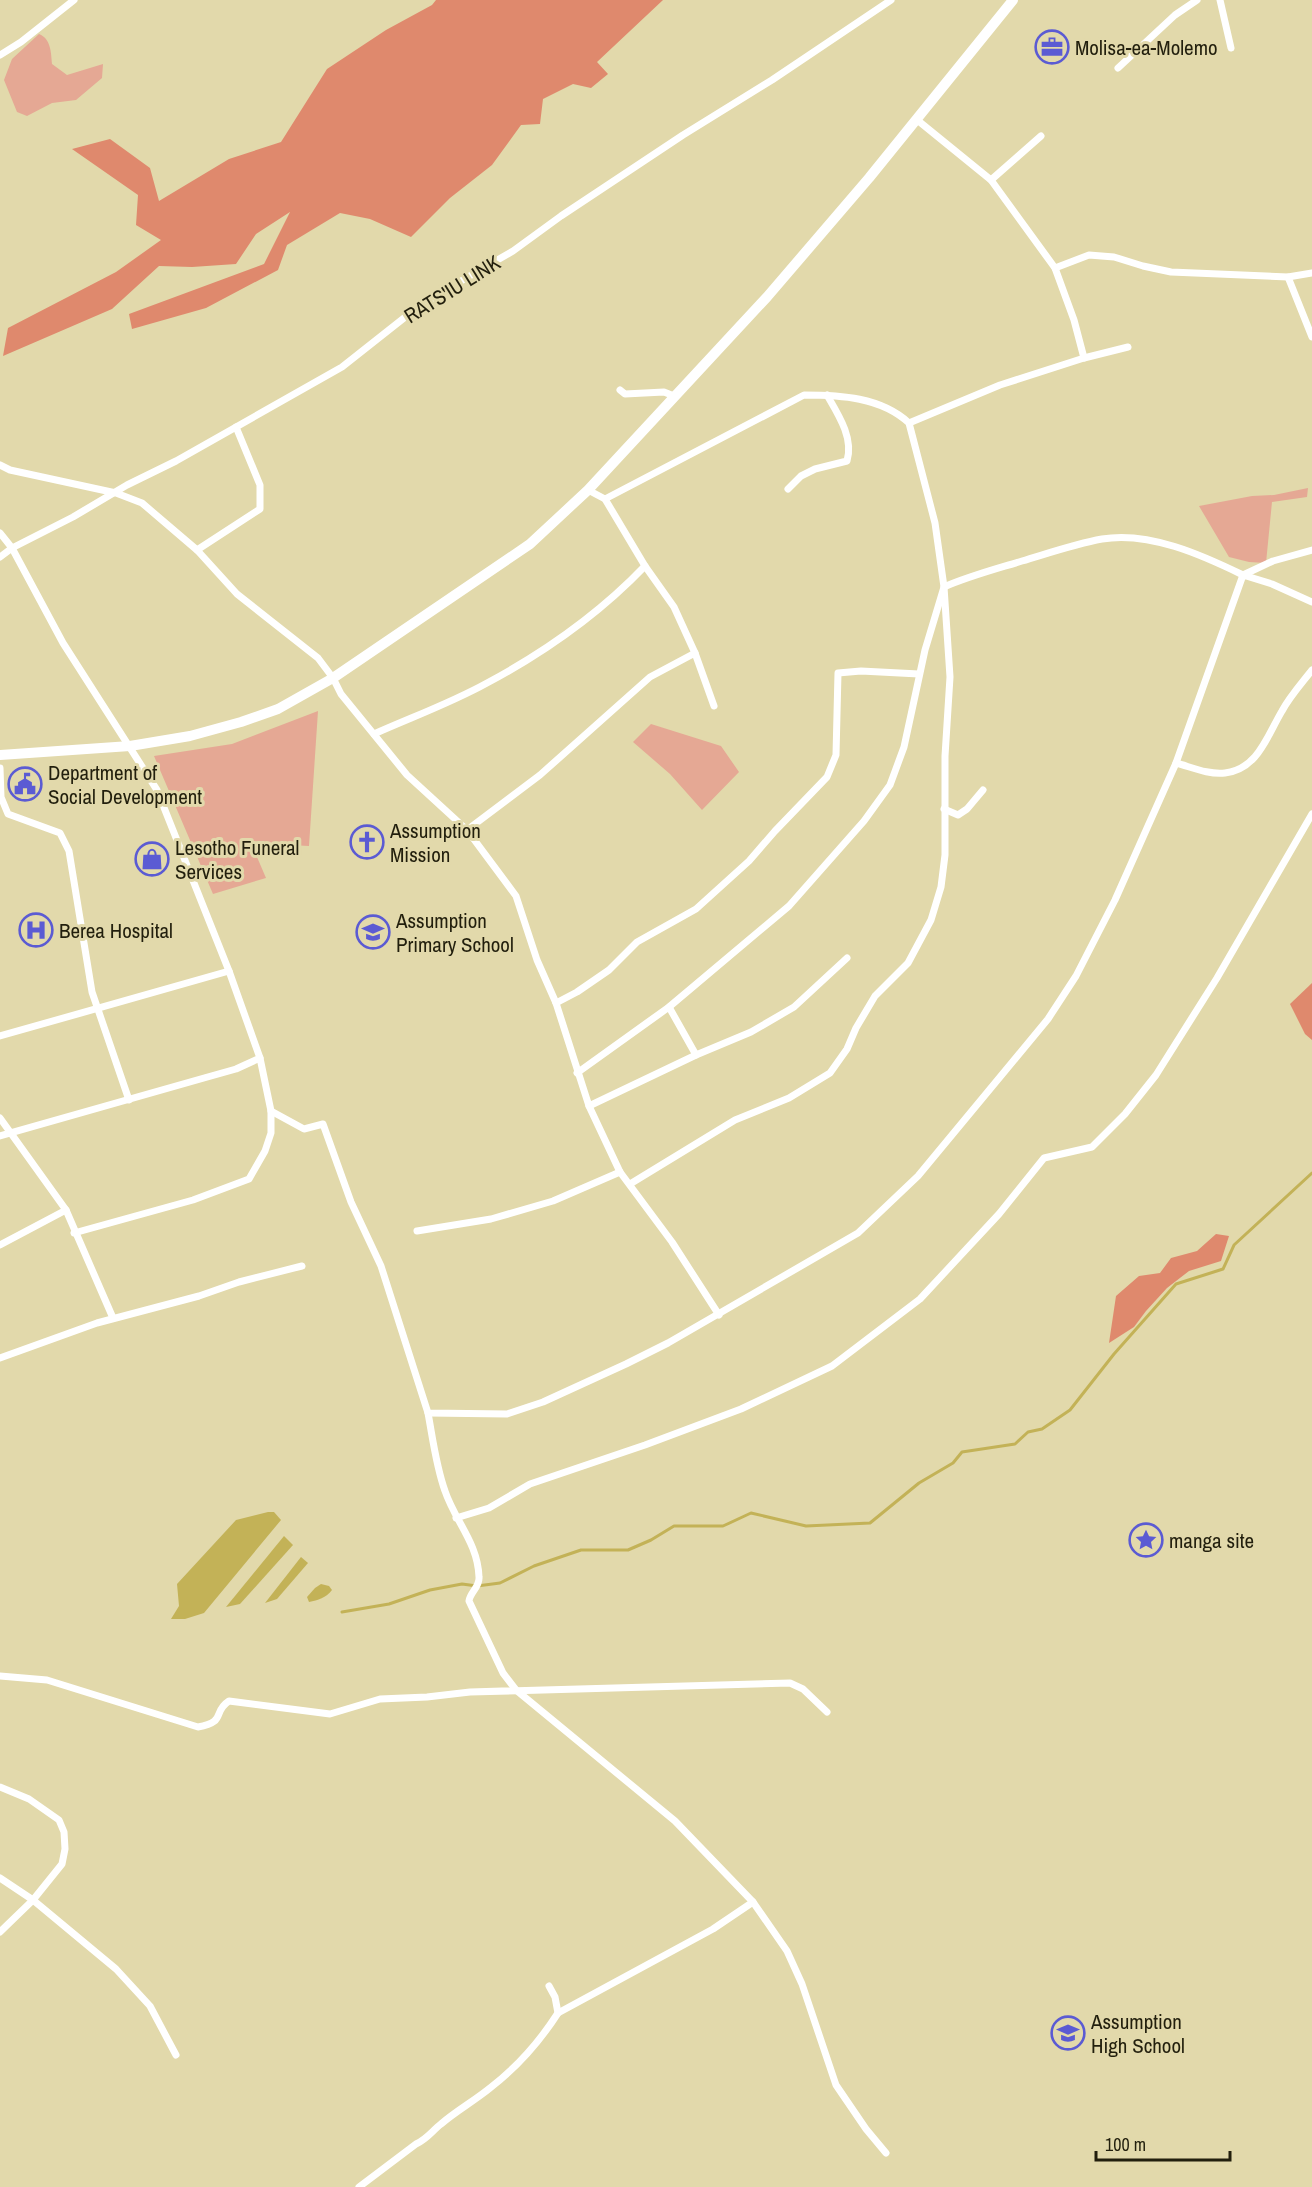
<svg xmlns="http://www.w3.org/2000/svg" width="1312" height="2187" viewBox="0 0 1312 2187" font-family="'Archivo Narrow',sans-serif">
	<rect width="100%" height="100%" fill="#e2d9ab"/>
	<g fill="#e5a894">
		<path d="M39 34C51 39 51 52 52 64L67 75 103 64 102 78 76 100 52 103 27 116 17 112 4 80 12 59Z"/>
		<polygon points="1308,488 1307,497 1272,502 1266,563 1249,562 1229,557 1199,506 1252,496 1274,495"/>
		<polygon points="318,711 309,846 251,843 266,878 213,894 154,756 232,744"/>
		<polygon points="651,724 721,746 739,772 702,810 670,774 633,742"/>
	</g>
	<g fill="#df896d">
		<polygon points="436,0 663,0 597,62 608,74 591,88 573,84 543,99 540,124 521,125 492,165 450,198 411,237 370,219 340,213 287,245 278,270 206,308 132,329 129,314 264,264 290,212 256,234 236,264 192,267 159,266 112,309 3,356 8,328 116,272 161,240 136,225 138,195 72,149 110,139 150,168 159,201 229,159 281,142 327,69 386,30 432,5"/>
		<polygon points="1312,983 1312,1040 1305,1034 1290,1004"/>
		<polygon points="1216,1234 1229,1236 1221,1261 1189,1271 1167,1288 1146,1311 1134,1327 1109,1343 1116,1296 1139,1276 1160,1273 1171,1258 1197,1251"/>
	</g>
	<g fill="#c3b257">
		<polygon points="268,1512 274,1512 281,1520 204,1613 185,1619 171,1619 179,1606 177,1584 236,1520"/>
		<polygon points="284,1536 293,1545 240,1604 226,1607"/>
		<polygon points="301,1557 308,1563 277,1599 265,1603"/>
		<path d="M321 1584 329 1586 332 1590C326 1598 318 1600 309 1602L307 1597 315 1588Z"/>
	</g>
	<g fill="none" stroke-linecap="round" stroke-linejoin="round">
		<polyline stroke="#c3b257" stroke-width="3" points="342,1612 389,1604 430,1590 462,1584 477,1586 500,1583 534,1566 581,1550 628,1550 651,1540 674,1526 723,1526 751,1513 806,1526 870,1523 919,1483 953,1463 962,1452 1015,1444 1028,1432 1042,1429 1070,1410 1114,1354 1176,1284 1223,1269 1234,1245 1312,1173"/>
		<g stroke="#fff" stroke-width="7">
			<polyline points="1220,0 1231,48"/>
			<polyline points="0,55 21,42 74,0"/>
			<polyline points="1118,68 1175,15 1197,0"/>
			<polyline points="916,119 991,180 1055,268 1074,320 1084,358"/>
			<polyline points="991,180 1041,136"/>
			<polyline points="1055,268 1089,255 1114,257 1143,266 1171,272 1288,277 1312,273"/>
			<polyline points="1288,277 1312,337"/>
			<polyline points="620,390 625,394 664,392 674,396"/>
			<polyline points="909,423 1000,385 1084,358 1128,347"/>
			<polyline points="0,465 10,470 116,493 142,503 197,550 237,594 318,658 333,678 341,694 407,775 467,830 516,896 537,960 556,1003 589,1106 620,1172 672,1242 719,1315"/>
			<path d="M788 489 801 476 815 469 847 461C854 438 838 414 827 395"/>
			<polyline points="588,490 605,499 645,566 674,607 695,653 714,706"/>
			<path d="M605 499 804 395C840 395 881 397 909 423L935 523 944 587 950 677 945 756V855L941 887 931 920 908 963 875 996 856 1028 847 1049 830 1073 789 1098 735 1120 630 1184"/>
			<polyline points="0,533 12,548 63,643 157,790 229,971 260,1058 271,1111 271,1133 265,1151 249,1179 193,1200 74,1233"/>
			<polyline points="197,550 260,509 260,485 236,427"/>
			<polyline points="0,557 12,548 73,517 127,485 176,461 342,367 404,318 449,288 513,251 561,216 683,135 772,80 891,0"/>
			<path d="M374 734C412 717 451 703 487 683 545 652 600 613 645 566"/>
			<path d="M1176 763C1191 767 1209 775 1225 773 1258 769 1267 736 1282 711 1290 696 1302 683 1312 670"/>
			<polyline points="0,768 1,797 8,814 60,833 69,851 92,992 129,1100"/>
			<polyline points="944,809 958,815 967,809 983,790"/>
			<polyline points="467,830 540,775 650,677 695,653"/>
			<polyline points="556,1003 577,992 609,970 637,942 696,909 749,861 775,831 827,777 836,755 838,673 861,671 919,674"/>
			<polyline points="669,1007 696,1055 751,1032 794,1007 847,958"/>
			<polyline points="0,1036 229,971"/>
			<path d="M577 1073 669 1007 789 906 864 821 890 785 904 747 925 650 944 587C969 576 996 569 1022 561 1049 553 1075 544 1102 539 1149 531 1202 555 1243 575L1273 561 1312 550"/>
			<polyline points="589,1106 696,1055"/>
			<polyline points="271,1111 304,1129 323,1124 351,1202 381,1266 428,1413 507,1414 543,1402 626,1364 668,1343 858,1233 918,1176 1048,1019 1076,976 1115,900 1176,763 1243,575 1272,584 1312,602"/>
			<polyline points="0,1118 66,1210 113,1318"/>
			<polyline points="0,1136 204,1078 236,1069 260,1058"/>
			<polyline points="417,1231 491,1219 553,1201 620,1172"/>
			<polyline points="0,1245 66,1210"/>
			<polyline points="0,1358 97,1323 199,1296 239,1282 302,1266"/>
			<path d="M428 1413C433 1440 436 1466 445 1491 455 1521 478 1543 479 1577 480 1587 470 1592 469 1601L503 1673 516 1690 675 1821 753 1902 787 1951 802 1984 836 2085 866 2129 886 2153"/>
			<polyline points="456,1518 489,1508 530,1484 645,1445 741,1409 832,1366 920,1299 999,1214 1044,1158 1092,1147 1125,1114 1156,1075 1217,978 1312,814"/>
			<path d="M0 1676 47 1680 198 1727C227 1722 212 1712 229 1701L330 1714 380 1699 427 1697 470 1692 790 1683 803 1689 827 1712"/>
			<polyline points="0,1787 29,1799 59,1820 64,1832 65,1849 62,1864 33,1900 0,1932"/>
			<polyline points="0,1878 33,1900 116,1969 150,2006 176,2055"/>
			<polyline points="549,1986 555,1997 558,2013"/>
			<path d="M359 2187 416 2144C427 2139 432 2131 441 2124 456 2111 474 2101 490 2088 516 2068 540 2041 558 2013L713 1929 753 1902"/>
		</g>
		<polyline stroke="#fff" stroke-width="10" points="0,755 130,746 190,736 241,722 278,709 333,678 530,544 588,490 767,297 869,178 1013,0"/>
	</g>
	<defs>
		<g id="office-ring" transform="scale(1.725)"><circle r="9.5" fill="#e2d9ab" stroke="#5b5bd3" stroke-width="1.5"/><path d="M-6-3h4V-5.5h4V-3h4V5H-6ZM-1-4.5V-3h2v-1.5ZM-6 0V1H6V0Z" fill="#5b5bd3"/></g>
		<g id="civic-ring" transform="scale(1.725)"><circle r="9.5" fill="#e2d9ab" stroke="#5b5bd3" stroke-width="1.5"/><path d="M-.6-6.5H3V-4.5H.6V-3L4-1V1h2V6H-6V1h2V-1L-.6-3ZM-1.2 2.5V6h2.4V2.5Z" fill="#5b5bd3"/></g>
		<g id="church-ring" transform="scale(1.725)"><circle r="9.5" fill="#e2d9ab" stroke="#5b5bd3" stroke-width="1.5"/><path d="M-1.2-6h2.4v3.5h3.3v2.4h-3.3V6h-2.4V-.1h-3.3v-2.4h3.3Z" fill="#5b5bd3"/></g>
		<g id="shop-ring" transform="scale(1.725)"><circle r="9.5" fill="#e2d9ab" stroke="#5b5bd3" stroke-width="1.5"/><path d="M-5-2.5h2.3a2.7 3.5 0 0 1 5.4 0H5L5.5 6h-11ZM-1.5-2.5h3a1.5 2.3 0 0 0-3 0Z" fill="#5b5bd3"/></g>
		<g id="hospital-ring" transform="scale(1.725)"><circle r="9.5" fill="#e2d9ab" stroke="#5b5bd3" stroke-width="1.5"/><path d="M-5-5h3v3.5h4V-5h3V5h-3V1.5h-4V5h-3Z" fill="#5b5bd3"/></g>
		<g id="school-ring" transform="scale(1.725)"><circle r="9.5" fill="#e2d9ab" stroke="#5b5bd3" stroke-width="1.5"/><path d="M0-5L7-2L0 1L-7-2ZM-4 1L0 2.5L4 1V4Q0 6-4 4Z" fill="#5b5bd3"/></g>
		<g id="sight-ring" transform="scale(1.725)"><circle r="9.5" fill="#e2d9ab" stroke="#5b5bd3" stroke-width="1.5"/><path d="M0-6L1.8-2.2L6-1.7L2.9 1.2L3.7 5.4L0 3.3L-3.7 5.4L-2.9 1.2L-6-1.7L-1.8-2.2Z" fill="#5b5bd3"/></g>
	</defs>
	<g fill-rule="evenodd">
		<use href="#office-ring" x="1052" y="47"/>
		<use href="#civic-ring" x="25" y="784"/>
		<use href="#church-ring" x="367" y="842"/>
		<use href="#shop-ring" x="152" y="859"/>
		<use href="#hospital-ring" x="36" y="930"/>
		<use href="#school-ring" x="373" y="932"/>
		<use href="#sight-ring" x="1146" y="1540"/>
		<use href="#school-ring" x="1068" y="2033"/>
	</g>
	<g text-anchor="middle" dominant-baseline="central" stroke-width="6" stroke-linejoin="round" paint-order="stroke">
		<g font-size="21" fill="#221f0d" stroke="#e2d9ab" text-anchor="start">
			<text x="1075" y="47">Molisa-ea-Molemo</text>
			<text x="48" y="772">Department of<tspan x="48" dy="24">Social Development</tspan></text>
			<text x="390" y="830">Assumption<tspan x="390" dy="24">Mission</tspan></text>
			<text x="175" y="847">Lesotho Funeral<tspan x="175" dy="24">Services</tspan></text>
			<text x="396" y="920">Assumption<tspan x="396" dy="24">Primary School</tspan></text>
			<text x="59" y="930">Berea Hospital</text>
			<text x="1169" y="1540">manga site</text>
			<text x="1091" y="2021">Assumption<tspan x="1091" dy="24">High School</tspan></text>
		</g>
		<g font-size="21" fill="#221f0d" stroke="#e2d9ab">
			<text transform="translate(452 289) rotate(-32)">RATS'IU LINK</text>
		</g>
	</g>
	<path d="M1096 2151v9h134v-9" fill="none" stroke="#221f0d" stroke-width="3"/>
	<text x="1105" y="2151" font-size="18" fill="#221f0d" stroke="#e2d9ab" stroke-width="4.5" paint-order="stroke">100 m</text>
</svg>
